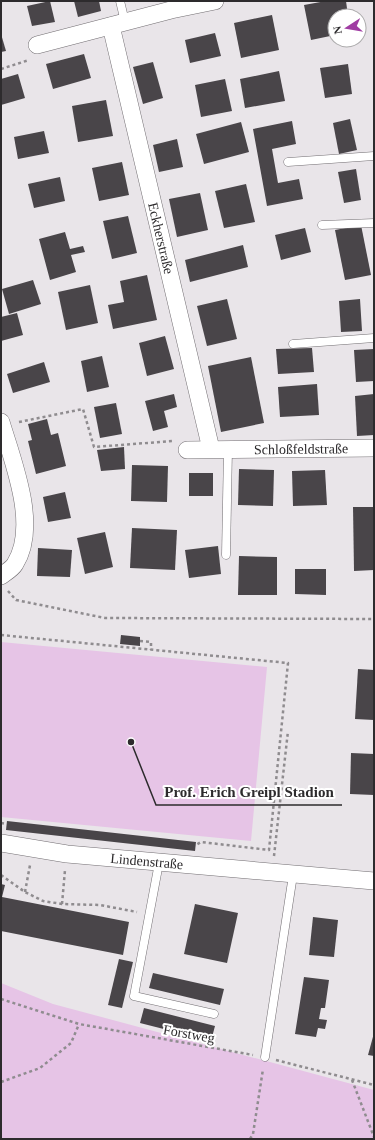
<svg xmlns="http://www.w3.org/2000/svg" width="375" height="1140" viewBox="0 0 375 1140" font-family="'Times New Roman',serif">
	<rect width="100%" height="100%" fill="#e9e5e9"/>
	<g fill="#e6c4e6">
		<polygon points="1,642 267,667 251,841 1,817"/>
		<polygon points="1,983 53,1004 374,1090 374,1139 1,1139"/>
	</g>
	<g fill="#494549">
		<polygon points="50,1 55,22 32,26 27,6"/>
		<polygon points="74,1 99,1 101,11 78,17"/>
		<polygon points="326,1 346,1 348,16 335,16 335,35 311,40 304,5"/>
		<polygon points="272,15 279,50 241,58 234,23"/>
		<polygon points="215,33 221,56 190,63 185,40"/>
		<polygon points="1,34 6,51 1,52"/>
		<polygon points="84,54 91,78 53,89 46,64"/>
		<polygon points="153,62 163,98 143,104 133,67"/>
		<polygon points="348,64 352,94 325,98 320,68"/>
		<polygon points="279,71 285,101 245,108 240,79"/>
		<polygon points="18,74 25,98 1,105 1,79"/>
		<polygon points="225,79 232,111 201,117 195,85"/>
		<polygon points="106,100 113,136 78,142 72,106"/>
		<polygon points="350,119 357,150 339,154 333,123"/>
		<polygon points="292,121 296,144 272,149 278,183 299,179 303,199 267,206 253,129"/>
		<polygon points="241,122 249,152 204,164 196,134"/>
		<polygon points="44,131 49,153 18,159 14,137"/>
		<polygon points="177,139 183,167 159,172 153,145"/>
		<polygon points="122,162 129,195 99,201 92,168"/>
		<polygon points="356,169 361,200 344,203 338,172"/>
		<polygon points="60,177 65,201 34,208 28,184"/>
		<polygon points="246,184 255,222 224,228 215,191"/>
		<polygon points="200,193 208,230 177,237 169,199"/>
		<polygon points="128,216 137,253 112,259 103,221"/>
		<polygon points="361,225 371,275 345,280 335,230"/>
		<polygon points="305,228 311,252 281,260 275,235"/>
		<polygon points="65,232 70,249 83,246 85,252 71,255 76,272 50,280 39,239"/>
		<polygon points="243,245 248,267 190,282 185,260"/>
		<polygon points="147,275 157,320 113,329 108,305 124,302 120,281"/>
		<polygon points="33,280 41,304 9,314 2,289"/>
		<polygon points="90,285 98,323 66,330 58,292"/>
		<polygon points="227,299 237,339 207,346 197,306"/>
		<polygon points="360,299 362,331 341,332 339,301"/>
		<polygon points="17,313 23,335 1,341 1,317"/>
		<polygon points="165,336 174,369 147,376 139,343"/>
		<polygon points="312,348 314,372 278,374 276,349"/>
		<polygon points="374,349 374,381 356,382 354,350"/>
		<polygon points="102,356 109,387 87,392 81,361"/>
		<polygon points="251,357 264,423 221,432 208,366"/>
		<polygon points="44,362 50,382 13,393 7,374"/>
		<polygon points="317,384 319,415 280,417 278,387"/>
		<polygon points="174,394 177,407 164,411 168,427 153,431 145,401"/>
		<polygon points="374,394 374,435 357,436 355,396"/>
		<polygon points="116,403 122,434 100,438 94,407"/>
		<polygon points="47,419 51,435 58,433 66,466 36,474 28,441 32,440 28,424"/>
		<polygon points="124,447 125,469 101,471 97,450"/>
		<polygon points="132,465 168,466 167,502 131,501"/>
		<polygon points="239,469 274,470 273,506 238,505"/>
		<polygon points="325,470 327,505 293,506 292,471"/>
		<rect x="189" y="473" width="24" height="23"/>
		<polygon points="65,492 71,518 48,522 43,497"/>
		<polygon points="353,507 374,507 374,570 354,571"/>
		<polygon points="132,528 177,530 175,570 130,568"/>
		<polygon points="105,532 113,567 85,574 77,538"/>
		<polygon points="218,546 221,574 189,578 185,550"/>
		<polygon points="38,548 72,550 70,577 37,576"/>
		<polygon points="239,556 277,557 277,595 238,595"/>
		<polygon points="295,569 326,569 326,595 295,594"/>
		<polygon points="121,635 140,637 140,646 120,644"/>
		<polygon points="358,669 374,670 374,720 355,719"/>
		<polygon points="351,753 374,754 374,795 350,794"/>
		<polygon points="7,821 196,842 195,851 6,830"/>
		<polygon points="1,884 5,885 2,897 129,922 123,955 1,931"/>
		<polygon points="195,904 238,913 227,963 184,954"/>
		<polygon points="313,917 338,920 334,957 309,955"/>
		<polygon points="119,959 133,962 122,1008 108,1005"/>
		<polygon points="153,973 224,989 220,1005 149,988"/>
		<polygon points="304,977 329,980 325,1008 321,1008 319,1019 327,1020 325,1029 318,1028 316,1037 295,1034"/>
		<polygon points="144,1008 215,1026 211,1041 140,1023"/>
		<polygon points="374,1033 374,1056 368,1055"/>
	</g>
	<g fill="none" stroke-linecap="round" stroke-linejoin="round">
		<g stroke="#726e72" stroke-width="9">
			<g id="service">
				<polyline points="120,1 125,22"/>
				<polyline points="288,162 374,156"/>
				<polyline points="322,225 374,223"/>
				<polyline points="293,344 374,338"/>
				<polyline points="226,555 228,449"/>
				<polyline points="159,863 134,996 214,1014"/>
				<polyline points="265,1057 293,875"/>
			</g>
		</g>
		<g stroke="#726e72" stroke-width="18">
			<g id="minor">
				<path id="s1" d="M111 26 211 449"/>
				<polyline points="37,45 171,10 215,1"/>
				<path d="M1 422C13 462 39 526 15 564 12 569 5 573 1 576"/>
				<path id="s2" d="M187 450 374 448"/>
				<path id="s3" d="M1 843 67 854 374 881"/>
			</g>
		</g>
		<g stroke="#8f8c8f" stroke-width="2.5" stroke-dasharray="3 3" stroke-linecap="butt">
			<polyline points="1,69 29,60"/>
			<polyline points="19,422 83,409 94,447 173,441"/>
			<polyline points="8,591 16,600 105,618 374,619"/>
			<polyline points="1,635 288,663 269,850 201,842 196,845"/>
			<polyline points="140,641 151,642 151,650"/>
			<polyline points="1,823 7,824"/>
			<polyline points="274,856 288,731"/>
			<polyline points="1,875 25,892 43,901 62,904 100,905 137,912"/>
			<polyline points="25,892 30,865"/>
			<polyline points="62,904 65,870"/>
			<polyline points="1,999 79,1024 253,1055"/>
			<polyline points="276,1060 374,1085"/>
			<polyline points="352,1080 374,1137"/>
			<polyline points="1,1082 40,1068 71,1043 79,1024"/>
			<polyline points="250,1139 253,1134 263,1069"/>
		</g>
		<use href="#service" stroke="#fff" stroke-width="8"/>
		<use href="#minor" stroke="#fff" stroke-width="17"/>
	</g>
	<g text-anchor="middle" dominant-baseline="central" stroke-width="4" stroke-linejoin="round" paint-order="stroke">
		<g font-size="14" fill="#2d2b2d" stroke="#fff">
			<text stroke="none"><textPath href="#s1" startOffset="218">Eckherstraße</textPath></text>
			<text stroke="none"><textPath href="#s2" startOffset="114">Schloßfeldstraße</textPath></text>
			<text stroke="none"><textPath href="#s3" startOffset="147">Lindenstraße</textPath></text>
			<text transform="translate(189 1034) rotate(10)">Forstweg</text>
		</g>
	</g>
	<path fill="none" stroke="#2d2b2d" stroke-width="1.5" d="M131 742L156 805H342"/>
	<circle fill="#2d2b2d" stroke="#fff" stroke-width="1.5" cx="131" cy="742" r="4"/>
	<g font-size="15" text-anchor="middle" font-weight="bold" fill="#2d2b2d" stroke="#fff" stroke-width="4" stroke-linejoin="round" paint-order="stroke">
		<text x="249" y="797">Prof. Erich Greipl Stadion</text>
	</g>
	<rect width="375" height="1140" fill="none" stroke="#2d2b2d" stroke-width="4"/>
	<g transform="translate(347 28) rotate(258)"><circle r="19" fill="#ffffff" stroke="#abaaab"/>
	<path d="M0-3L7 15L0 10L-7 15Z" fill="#a03da3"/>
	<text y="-6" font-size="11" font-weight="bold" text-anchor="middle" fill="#2d2b2d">N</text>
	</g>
</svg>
